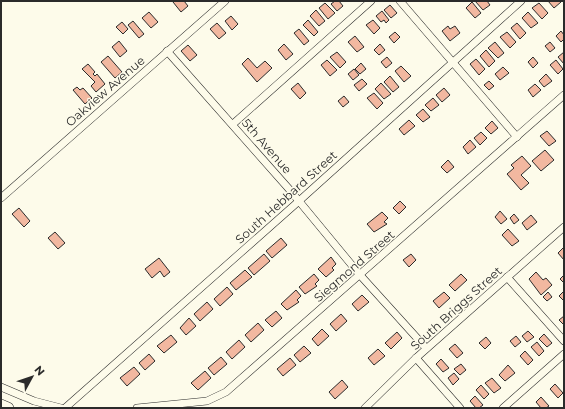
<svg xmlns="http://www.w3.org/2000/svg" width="565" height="409" viewBox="0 0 565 409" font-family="Montserrat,sans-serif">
	<rect width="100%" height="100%" fill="#fdfbea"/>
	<g fill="#f2b8a0" stroke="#2b2b2b">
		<polygon points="174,1 184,1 188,6 181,12 173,2"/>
		<polygon points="335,1 339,1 343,6 337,11 331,4"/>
		<polygon points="475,1 487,1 490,5 483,10"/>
		<polygon points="548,1 560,1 561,2 554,8"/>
		<polygon points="472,2 481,13 475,18 466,8"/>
		<polygon points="325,3 335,13 328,19 319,8"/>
		<polygon points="539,3 548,13 542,19 532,8"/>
		<polygon points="390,5 397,13 391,18 384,10"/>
		<polygon points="316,10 325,21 319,26 310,16"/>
		<polygon points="382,11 389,20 386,23 384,20 381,22 376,16"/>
		<polygon points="149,12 158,22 151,28 142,18"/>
		<polygon points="528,12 538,23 531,28 522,18"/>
		<polygon points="231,16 238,24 232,30 225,21"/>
		<polygon points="308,20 318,32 314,36 303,25"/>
		<polygon points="373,20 380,28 374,34 366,25"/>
		<polygon points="133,21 144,34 139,38 128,25"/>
		<polygon points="122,22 128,29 123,34 116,27"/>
		<polygon points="217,23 226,33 219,39 210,29"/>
		<polygon points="517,23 526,33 520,39 511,28"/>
		<polygon points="448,26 450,29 455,26 460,33 450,41 442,31"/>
		<polygon points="299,29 309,41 304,45 294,33"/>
		<polygon points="561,31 564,35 564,39 561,42 556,36"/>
		<polygon points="395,32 400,37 394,43 389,37"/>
		<polygon points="507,32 516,42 510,48 500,37"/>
		<polygon points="355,36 364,47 357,52 348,42"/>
		<polygon points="119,41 127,51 120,57 112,47"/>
		<polygon points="495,42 504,53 498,58 488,48"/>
		<polygon points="550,42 555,48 550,52 545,46"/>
		<polygon points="284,44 293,54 286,60 278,50"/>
		<polygon points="380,44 385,50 379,55 374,50"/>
		<polygon points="188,45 197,55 190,61 181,51"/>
		<polygon points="486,50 495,61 489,67 480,56"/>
		<polygon points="337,52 346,62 340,68 330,57"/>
		<polygon points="564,52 564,64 558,57"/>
		<polygon points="108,56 122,72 115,78 101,62"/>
		<polygon points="387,57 392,63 386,68 381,62"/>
		<polygon points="533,57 538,63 533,68 528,62"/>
		<polygon points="248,58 257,68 265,61 272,68 257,82 242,64"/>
		<polygon points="476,59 485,69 479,75 470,64"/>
		<polygon points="327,60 337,70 330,76 321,65"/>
		<polygon points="556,60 563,69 558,74 550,65"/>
		<polygon points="361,63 366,69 360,74 355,69"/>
		<polygon points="88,64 95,72 93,74 95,76 97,74 105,84 96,92 91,86 95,82 82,69"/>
		<polygon points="401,66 411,76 404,82 395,71"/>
		<polygon points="503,67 509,73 500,80 495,74"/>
		<polygon points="354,69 359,75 353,80 348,74"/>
		<polygon points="546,74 552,81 544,87 539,81"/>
		<polygon points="390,76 399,87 393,92 384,82"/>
		<polygon points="362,79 367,84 359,91 354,85"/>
		<polygon points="489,81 494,86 489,90 484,85"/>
		<polygon points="298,83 306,93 300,99 291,89"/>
		<polygon points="381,83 391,94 384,99 375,89"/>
		<polygon points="535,84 541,90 533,97 528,90"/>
		<polygon points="77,87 80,90 83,88 92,98 85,104 73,90"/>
		<polygon points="444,88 450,95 442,102 436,95"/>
		<polygon points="374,93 383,103 377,109 367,98"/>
		<polygon points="344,96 349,102 343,107 338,101"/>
		<polygon points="433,98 439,105 431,111 425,105"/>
		<polygon points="423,109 430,117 423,122 416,115"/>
		<polygon points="409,120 415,126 404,135 399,129"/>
		<polygon points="492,121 498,128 491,134 485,128"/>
		<polygon points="547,131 556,141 549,146 540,136"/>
		<polygon points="481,132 487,138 480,145 474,138"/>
		<polygon points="470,140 476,147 468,154 463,147"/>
		<polygon points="545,150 554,160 541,171 532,161"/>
		<polygon points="522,156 531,166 521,175 529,183 521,190 507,174 514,168 511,165"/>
		<polygon points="448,160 454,167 447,173 441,167"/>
		<polygon points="400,201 406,207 399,214 393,208"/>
		<polygon points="19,208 30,221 24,227 12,214"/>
		<polygon points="500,211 507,219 501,224 495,217"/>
		<polygon points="382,212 388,218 384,222 387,224 374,232 367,224"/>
		<polygon points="514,214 519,220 514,224 510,218"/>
		<polygon points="531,215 537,222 527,230 522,223"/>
		<polygon points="508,229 519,241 512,246 502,235"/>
		<polygon points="55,232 65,243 58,249 48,238"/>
		<polygon points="281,238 287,245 272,258 266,251"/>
		<polygon points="564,247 564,260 558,253"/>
		<polygon points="264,254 270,261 254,275 248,268"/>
		<polygon points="411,254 416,260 409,267 403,260"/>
		<polygon points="331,257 336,264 332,268 334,270 326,277 318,269"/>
		<polygon points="159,258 170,272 164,277 160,271 152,278 145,269"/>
		<polygon points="245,270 252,277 236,290 230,283"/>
		<polygon points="536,272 543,280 546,278 552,285 541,295 529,279"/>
		<polygon points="314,274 319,280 315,284 317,286 305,294 299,287"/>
		<polygon points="461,274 467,280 455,291 449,285"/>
		<polygon points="564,275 564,283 560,279"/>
		<polygon points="227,287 233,294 220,306 214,299"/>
		<polygon points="296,290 301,296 297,300 299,302 287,310 281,304"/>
		<polygon points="564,291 564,301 559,296"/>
		<polygon points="444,292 450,298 439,308 433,301"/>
		<polygon points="548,292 552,297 547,301 543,297"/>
		<polygon points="362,295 369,302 358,311 352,304"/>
		<polygon points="207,302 213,309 200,321 194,314"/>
		<polygon points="276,311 282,318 272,327 265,320"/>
		<polygon points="341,314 347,321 336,331 330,324"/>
		<polygon points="564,316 564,325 559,320"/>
		<polygon points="189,318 196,326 186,335 180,328"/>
		<polygon points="258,323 264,330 251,342 245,335"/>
		<polygon points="322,329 329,336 318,346 312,339"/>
		<polygon points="528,331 534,337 527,342 522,336"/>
		<polygon points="397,332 402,338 391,349 385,343"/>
		<polygon points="544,334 552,343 547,347 539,339"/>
		<polygon points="171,335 177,342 164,353 157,346"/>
		<polygon points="516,336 521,342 515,347 510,341"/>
		<polygon points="486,337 491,343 485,349 479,343"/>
		<polygon points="239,340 245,347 232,359 226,352"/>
		<polygon points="537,342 544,351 539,356 531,347"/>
		<polygon points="455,344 463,353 457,358 449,349"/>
		<polygon points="304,346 311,353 300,362 294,355"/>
		<polygon points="378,349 385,356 374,365 368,358"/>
		<polygon points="525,351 533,360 528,365 520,356"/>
		<polygon points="149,354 155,361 145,370 139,363"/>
		<polygon points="221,357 227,364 214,375 208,368"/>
		<polygon points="290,358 296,365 283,376 277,369"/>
		<polygon points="441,359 449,368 443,372 436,364"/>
		<polygon points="461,364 466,370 460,375 454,369"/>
		<polygon points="508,365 515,373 505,381 499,375"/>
		<polygon points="134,367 140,374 127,386 120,378"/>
		<polygon points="205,371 211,378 198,390 191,383"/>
		<polygon points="454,373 459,379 453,385 448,378"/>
		<polygon points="492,378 501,388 494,393 485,383"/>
		<polygon points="342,380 348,387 335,399 329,392"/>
		<polygon points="555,384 563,393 558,398 550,389"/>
		<polygon points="481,385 489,394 484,399 476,390"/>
		<polygon points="475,396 483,405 479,408 476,408 470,401"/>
		<polygon points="541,397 549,406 546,408 541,408 536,402"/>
	</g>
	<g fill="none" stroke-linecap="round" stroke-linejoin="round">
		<g stroke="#2b2b2b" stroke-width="8">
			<g id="minor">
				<polyline points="400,1 517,137"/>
				<polyline points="167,51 289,189 360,275 426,348"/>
				<polyline points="233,124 371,1"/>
				<polyline points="1,198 225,1"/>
				<polyline points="507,277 564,341"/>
				<polyline points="416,358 460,408"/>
				<polyline points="1,387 34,401 61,408"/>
				<polyline points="65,408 299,201 521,1"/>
				<polyline points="137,408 207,401 226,392 564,95"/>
				<polyline points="365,408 416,358 564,227"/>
				<polyline points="503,408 564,354"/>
			</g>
		</g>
		<g stroke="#2b2b2b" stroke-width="12">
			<polyline id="highway" points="1,405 8,408"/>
		</g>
		<use href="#minor" stroke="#fdfbea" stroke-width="7"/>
		<use href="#highway" stroke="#fdfbea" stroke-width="11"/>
	</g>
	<g text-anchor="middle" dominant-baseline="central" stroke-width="3" stroke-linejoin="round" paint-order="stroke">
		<g font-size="12" fill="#2b2b2b" stroke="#fdfbea">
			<text transform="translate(105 91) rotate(-41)">Oakview Avenue</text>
			<text transform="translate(267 146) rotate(49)">5th Avenue</text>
			<text transform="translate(286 197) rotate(-42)">South Hebbard Street</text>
			<text transform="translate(354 266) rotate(-41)">Siegmond Street</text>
			<text transform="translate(456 308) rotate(-42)">South Briggs Street</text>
		</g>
	</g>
	<rect width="565" height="409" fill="none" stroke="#2b2b2b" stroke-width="4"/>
	<g transform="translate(32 377) rotate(50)" stroke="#fdfbea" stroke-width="3" paint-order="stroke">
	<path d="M0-3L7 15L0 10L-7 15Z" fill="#2b2b2b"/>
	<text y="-6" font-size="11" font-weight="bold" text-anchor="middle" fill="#2b2b2b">N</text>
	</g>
</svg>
